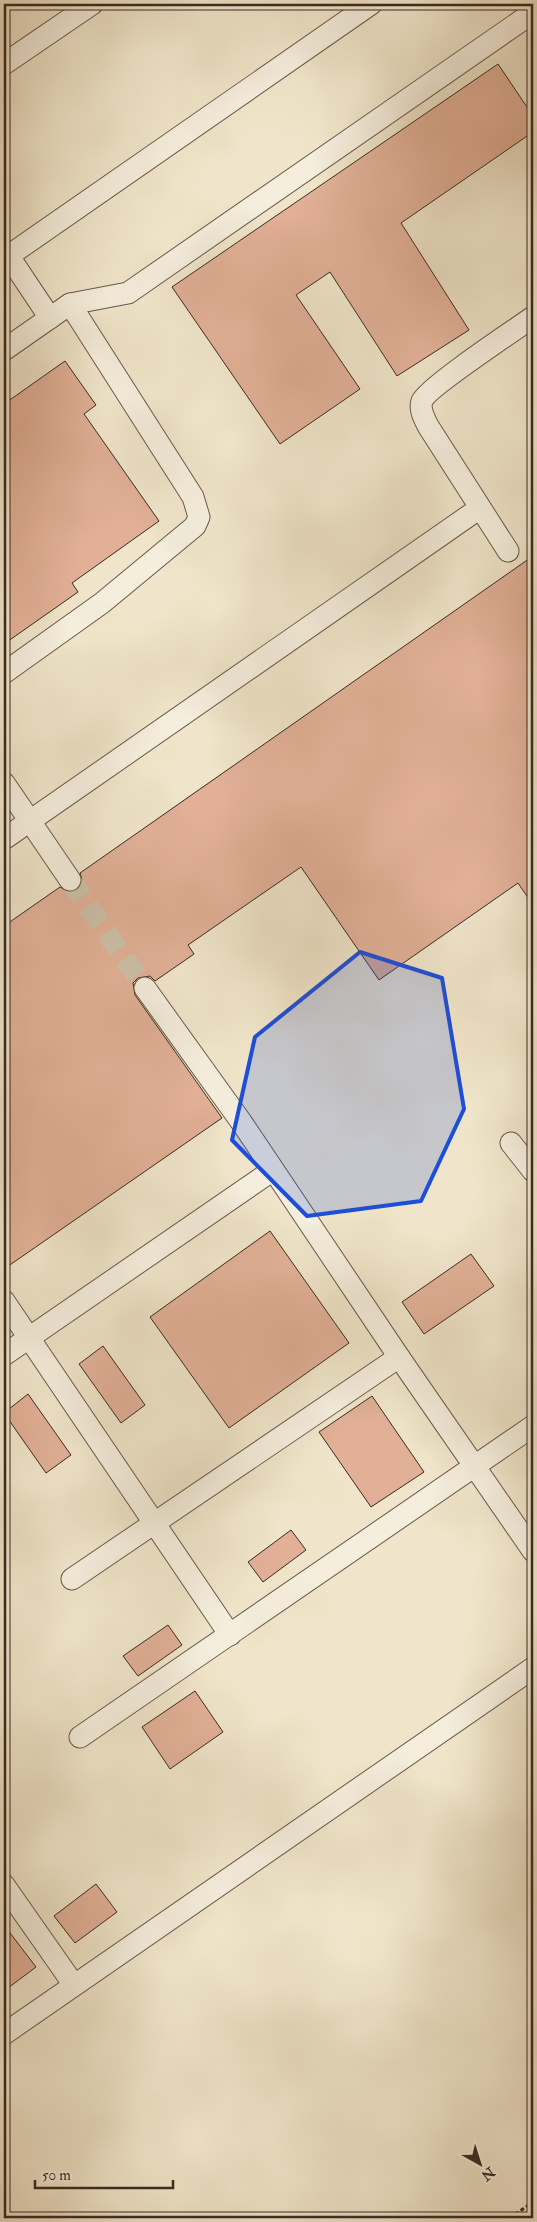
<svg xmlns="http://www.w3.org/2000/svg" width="537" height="2222" viewBox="0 0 537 2222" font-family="'IM FELL Double Pica',serif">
	<rect width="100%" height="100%" fill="#f0e5ca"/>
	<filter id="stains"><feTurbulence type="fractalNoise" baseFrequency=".004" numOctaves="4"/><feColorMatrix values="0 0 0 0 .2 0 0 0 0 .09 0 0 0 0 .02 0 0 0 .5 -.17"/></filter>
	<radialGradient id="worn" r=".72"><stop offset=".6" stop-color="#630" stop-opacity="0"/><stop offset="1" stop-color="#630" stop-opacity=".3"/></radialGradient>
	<g fill="#e1b097" stroke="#3a2a20">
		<polygon points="498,64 533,116 533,132 401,223 469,330 397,376 330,272 296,295 360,389 280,444 172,287"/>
		<polygon points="65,361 96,405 84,414 159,521 72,583 78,592 4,644 4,404"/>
		<polygon points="533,556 533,905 518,883 379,980 301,867 188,945 194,954 155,981 150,976 138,978 133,983 135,995 222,1118 4,1269 4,926 60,887 70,892 77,890 82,880 80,873"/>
		<polygon points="270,1231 349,1343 229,1428 150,1317"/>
		<polygon points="471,1254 494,1286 424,1334 402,1302"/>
		<polygon points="103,1346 145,1405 121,1423 79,1364"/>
		<polygon points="28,1394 71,1455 46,1473 4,1413"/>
		<polygon points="372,1396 424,1472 371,1507 319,1432"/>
		<polygon points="291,1530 306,1550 263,1582 248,1562"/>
		<polygon points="168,1625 182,1645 138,1676 123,1656"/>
		<polygon points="195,1691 223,1732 170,1769 142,1727"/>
		<polygon points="96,1884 117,1912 75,1943 54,1916"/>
		<polygon points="4,1925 36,1967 4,1991"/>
	</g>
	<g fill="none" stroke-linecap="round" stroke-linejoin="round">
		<polyline stroke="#ccc0a8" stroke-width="21" stroke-dasharray="21 11" stroke-linecap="butt" points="70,880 145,988"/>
		<g stroke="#68594a" stroke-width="23">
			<g id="minor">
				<polyline points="4,64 92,4"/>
				<polyline points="8,255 50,318"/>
				<polyline points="4,259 371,4"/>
				<polyline points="4,350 70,304 128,293 525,18"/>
				<path d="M508 551 428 426C424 418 419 409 422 401 427 388 516 329 533 317"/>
				<polyline points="4,673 102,603 195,526 199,517 193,497 70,304"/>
				<polyline points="4,783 70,880"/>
				<polyline points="4,839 480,508"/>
				<polyline points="145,988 242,1123 399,1357 533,1551"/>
				<polyline points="511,1143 533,1171"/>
				<polyline points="4,1301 230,1635"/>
				<polyline points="4,1355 273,1170"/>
				<polyline points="72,1579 399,1357"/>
				<polyline points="80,1737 533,1426"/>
				<polyline points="4,1885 74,1985"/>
				<polyline points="4,2034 533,1668"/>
			</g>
		</g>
		<polyline stroke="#3a2a20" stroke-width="3" stroke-dasharray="4 2.5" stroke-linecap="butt" points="510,2218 533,2202"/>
		<use href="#minor" stroke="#f5eedd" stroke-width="21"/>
	</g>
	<path fill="#1d4ed8" fill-opacity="0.2" stroke="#1d4ed8" stroke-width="4" stroke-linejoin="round" d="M360 952 442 978 464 1109 421 1201 307 1216 232 1140 255 1037Z"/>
	<rect width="537" height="2222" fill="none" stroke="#f0e5ca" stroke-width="20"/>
	<rect x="5" y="5" width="527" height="2212" fill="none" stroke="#3a2a20" stroke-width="2.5"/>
	<rect x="10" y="10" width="517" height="2202" fill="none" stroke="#3a2a20"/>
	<g transform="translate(480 2164) rotate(141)" stroke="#f5eedd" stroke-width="4" paint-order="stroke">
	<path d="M0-4L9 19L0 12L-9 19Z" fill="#3a2a20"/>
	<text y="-8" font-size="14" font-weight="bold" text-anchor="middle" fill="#3a2a20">N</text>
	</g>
	<path d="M35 2180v8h138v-8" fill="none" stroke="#3a2a20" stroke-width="2.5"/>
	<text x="42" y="2180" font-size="15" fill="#3a2a20" stroke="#f5eedd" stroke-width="4" paint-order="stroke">50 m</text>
	<rect width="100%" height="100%" filter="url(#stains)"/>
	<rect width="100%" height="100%" fill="url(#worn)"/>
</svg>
